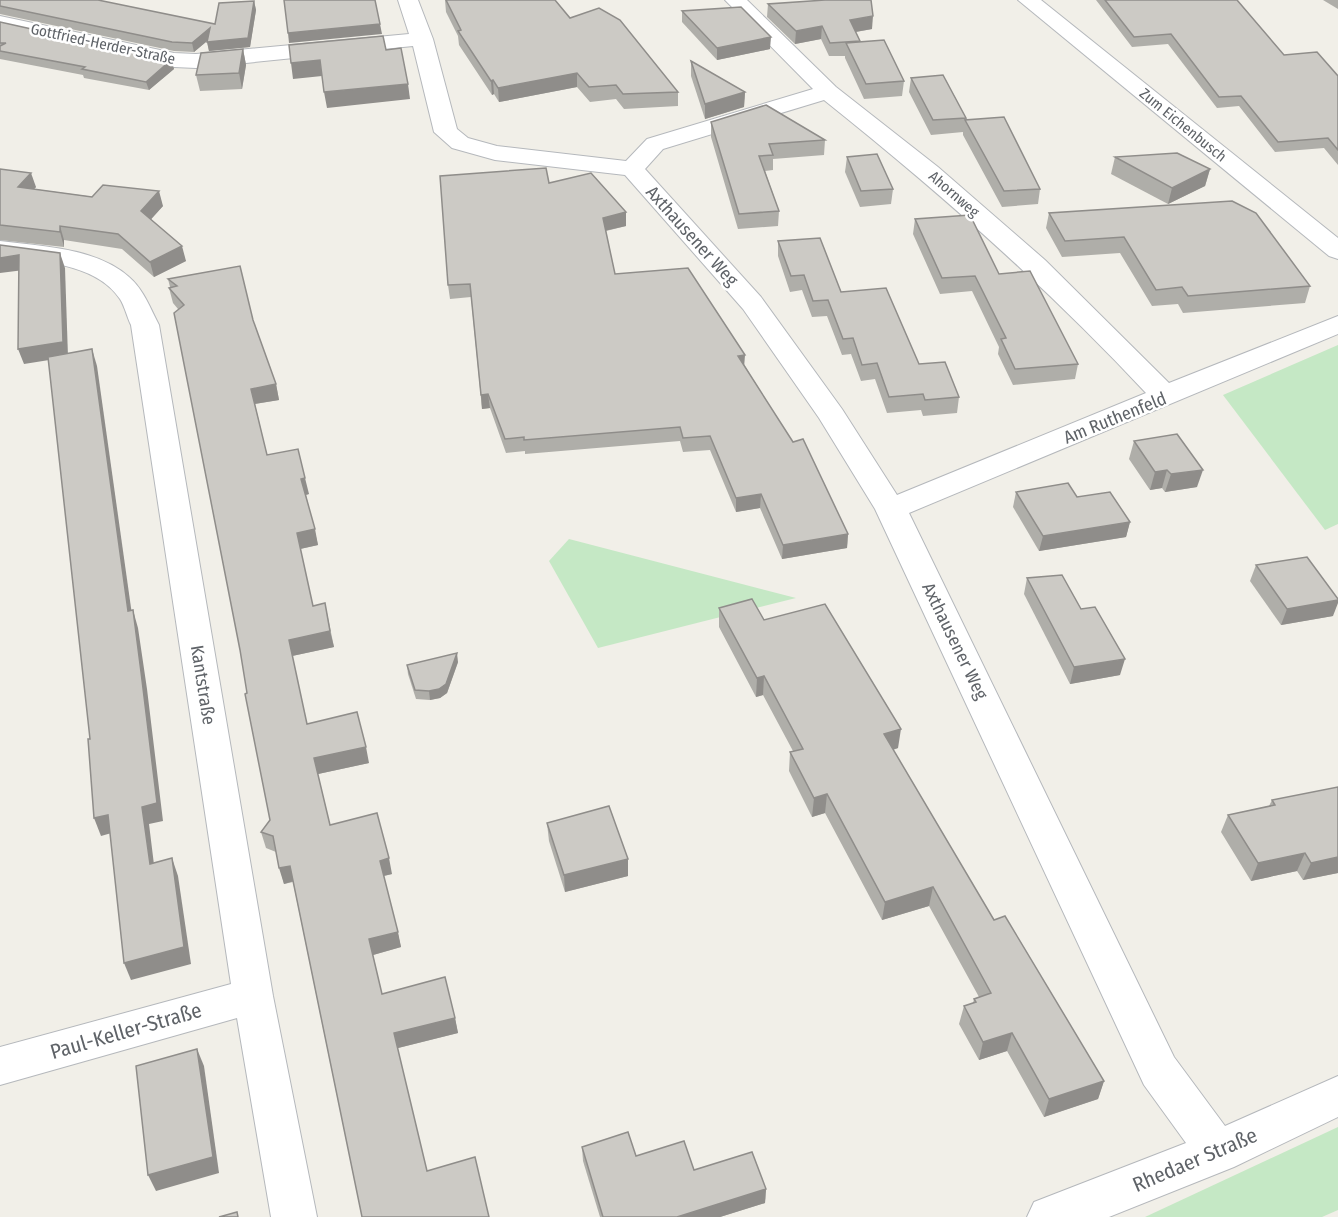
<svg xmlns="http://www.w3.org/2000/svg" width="1338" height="1217" viewBox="0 0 1338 1217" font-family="'Fira Sans Condensed',sans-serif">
	<rect width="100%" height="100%" fill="#f1efe8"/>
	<g fill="#c5e8c5">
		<polygon points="1338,345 1338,524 1325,530 1223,395"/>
		<polygon points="569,539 796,598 598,648 549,561"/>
		<polygon points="1338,1127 1338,1210 1322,1217 1145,1217"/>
	</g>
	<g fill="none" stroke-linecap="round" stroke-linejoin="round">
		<g stroke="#b5b8bc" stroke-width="2">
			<g id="minor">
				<path d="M398 0H418L433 39 457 129 468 138 497 146 626 161 647 139 813 89 725 0H747L836 87 938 167 1045 260 1169 383 1338 316V334L909 513 1174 1057 1225 1126 1338 1076V1117L1234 1167 1109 1217H1027L1034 1202 1186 1143 1144 1085 875 509 819 418 743 309 625 175 495 160 452 148 434 132 413 46 196 68 174 67 0 28V16L174 53 196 54 409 34ZM824 100C938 191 1046 286 1146 393L897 495 842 409 761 297 645 169 663 149Z"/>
				<polygon points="1018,0 1041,0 1338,238 1338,259 1329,256"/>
				<path d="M0 241C41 246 97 248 129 277 144 290 150 308 159 325L273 996 317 1217H271L237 1018 0 1085V1047L231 984 131 325C127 317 125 307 120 299 96 263 39 261 0 257Z"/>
			</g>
		</g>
		<use href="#minor" fill="#fff" fill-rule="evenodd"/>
	</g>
	<g fill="#afaea9">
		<polygon points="0,0 215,24 254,1 256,10 250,47 209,51 207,41 194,52 174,51 0,14"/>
		<polygon points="445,0 555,0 570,18 678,92 678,106 624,109 616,99 590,102 577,87 499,102 494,94 492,95 459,45 458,36 446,12"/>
		<polygon points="1096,0 1237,0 1284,55 1338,76 1338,165 1324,148 1275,152 1239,106 1217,108 1168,44 1132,47"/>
		<polygon points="1323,0 1338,0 1338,9"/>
		<polygon points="768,4 872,29 856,32 860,41 904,81 902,96 864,99 845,58 845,56 829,56 821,39 795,44 767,17"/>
		<polygon points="682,11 770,49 717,60 682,22"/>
		<polygon points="0,22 171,60 174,69 149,90 84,78 83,75 0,59"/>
		<polygon points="243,49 246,65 242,89 200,91 196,75"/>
		<polygon points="691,61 745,92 744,107 705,119 691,76"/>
		<polygon points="911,78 966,118 966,119 1040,189 1038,204 1002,207 963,135 963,132 931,135 909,92"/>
		<polygon points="711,122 825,140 824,155 773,159 773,170 765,171 779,211 778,226 738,229 711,137"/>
		<polygon points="847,157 893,189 891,204 860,207 845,172"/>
		<polygon points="1115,157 1210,169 1205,186 1168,204 1111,174"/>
		<polygon points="0,169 36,187 34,189 163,206 151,219 186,261 154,277 122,249 64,240 64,247 0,240"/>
		<polygon points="549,183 626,226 606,231 615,274 745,366 848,534 847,548 782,559 760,508 736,512 710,450 683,452 680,441 525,454 525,451 506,453 490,408 482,409 471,297 450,299 448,285"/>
		<polygon points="1049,213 1310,286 1305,303 1183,313 1178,304 1152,306 1120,253 1062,257 1046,228"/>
		<polygon points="915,219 1078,364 1075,379 1013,385 998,354 999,347 972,291 940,294 913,234"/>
		<polygon points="778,241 841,292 919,364 959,397 957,413 923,416 921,410 887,413 875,379 861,381 851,354 842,355 827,316 812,317 802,290 790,292 778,256"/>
		<polygon points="168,279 253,320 276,384 279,400 255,404 267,455 309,494 306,495 318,545 300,549 313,606 325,603 334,647 292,656 307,724 369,763 318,774 330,825 392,874 384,876 401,947 373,955 382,994 455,1018 458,1033 398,1048 362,1217 293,882 284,884 276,852 266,848 261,832 270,820 240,650 178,309 173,303 169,288 170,287"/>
		<polygon points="1134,441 1197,487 1165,492 1162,488 1150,490 1129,459"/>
		<polygon points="1016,492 1077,497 1130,522 1126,537 1039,551 1013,507"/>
		<polygon points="1256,565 1333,616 1281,625 1250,581"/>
		<polygon points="1027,578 1081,609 1120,675 1070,684 1024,594"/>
		<polygon points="719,608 764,620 898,748 893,750 994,920 1104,1081 1098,1099 1044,1117 1007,1051 979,1060 959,1024 964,1006 973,1003 974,999 979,997 929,906 882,920 825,813 812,817 789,771 790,752 793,751 763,695 756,697 719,627"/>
		<polygon points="458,662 447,693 440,698 430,700 416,699 408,674 407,665"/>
		<polygon points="1272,800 1338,873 1303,880 1297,871 1251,881 1221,832 1228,815 1269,806"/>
		<polygon points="547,823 628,876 565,892 549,841"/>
		<polygon points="582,1147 636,1156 766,1189 765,1203 720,1217 600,1217 583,1161"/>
	</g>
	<g fill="#8f8d8a">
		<polygon points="254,1 256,10 250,47 209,51 207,42"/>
		<polygon points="873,16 872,29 849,33 850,20"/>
		<polygon points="380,24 382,34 289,43 288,33"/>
		<polygon points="822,26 821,39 795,44 796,31"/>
		<polygon points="210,28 212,37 194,52 192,43"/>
		<polygon points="771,37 770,49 717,60 717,48"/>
		<polygon points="243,49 246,65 242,89 239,73"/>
		<polygon points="171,60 174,69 149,90 146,82"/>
		<polygon points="320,60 322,76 293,79 291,63"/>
		<polygon points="577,73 577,87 499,102 498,88"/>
		<polygon points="493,80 494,94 492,95 491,81"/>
		<polygon points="408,84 410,99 327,108 324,92"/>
		<polygon points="745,92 744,107 705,119 705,104"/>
		<polygon points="1210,169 1205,186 1168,204 1172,188"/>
		<polygon points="31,173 36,187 22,202 18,187"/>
		<polygon points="159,191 163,206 145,226 141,211"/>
		<polygon points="626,212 626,226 604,231 603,218"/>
		<polygon points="60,226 64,240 64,247 60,232"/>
		<polygon points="182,246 186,261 154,277 150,262"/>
		<polygon points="60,253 65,268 68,357 24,364 18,349"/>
		<polygon points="19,255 24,270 0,273 0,258"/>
		<polygon points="92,349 97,366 134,629 128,611"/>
		<polygon points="745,355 744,368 738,356"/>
		<polygon points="276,384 279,400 254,404 251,389"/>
		<polygon points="488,394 490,408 482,409 481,395"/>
		<polygon points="1167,470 1162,488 1150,490 1155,472"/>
		<polygon points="1203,470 1197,487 1165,492 1171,474"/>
		<polygon points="305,478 309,494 305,495 301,479"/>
		<polygon points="761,494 760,508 736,512 736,498"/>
		<polygon points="1130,522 1126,537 1039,551 1043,536"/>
		<polygon points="315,529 318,545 300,549 297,533"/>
		<polygon points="848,534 847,548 782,559 783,545"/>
		<polygon points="1338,600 1338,603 1333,616 1281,625 1287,609"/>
		<polygon points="133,610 138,628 147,689 163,821 149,824 156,881 150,864 142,807"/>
		<polygon points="330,631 334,647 292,656 289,640"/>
		<polygon points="457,653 458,662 447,693 440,698 430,700 429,691"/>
		<polygon points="1125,659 1120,675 1070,684 1074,667"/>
		<polygon points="764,676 763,695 756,697 757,678"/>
		<polygon points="901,729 898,748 881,753 884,734"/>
		<polygon points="366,747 369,763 318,774 314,758"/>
		<polygon points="827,794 825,813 812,817 814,798"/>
		<polygon points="108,815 115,832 101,836 94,818"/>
		<polygon points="1305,853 1297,871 1251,881 1258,863"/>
		<polygon points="1338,857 1338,873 1303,880 1311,863"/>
		<polygon points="172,858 178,876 191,964 131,980 124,963"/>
		<polygon points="389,858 392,874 383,876 380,861"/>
		<polygon points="628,859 628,876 565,892 564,875"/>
		<polygon points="290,866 294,881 284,884 279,868"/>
		<polygon points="933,887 929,906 882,920 885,902"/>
		<polygon points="398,932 401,947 373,955 369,939"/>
		<polygon points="455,1018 458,1033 398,1048 394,1033"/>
		<polygon points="1012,1033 1007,1051 979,1060 983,1042"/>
		<polygon points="197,1049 204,1066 219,1173 156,1191 148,1175"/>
		<polygon points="1104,1081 1098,1099 1044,1117 1049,1099"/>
		<polygon points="766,1189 765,1203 720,1217 677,1217"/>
	</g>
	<g fill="#cccac5" stroke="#8f8d8a" stroke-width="1.5">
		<polygon points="0,0 98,0 215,24 219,3 254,1 248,38 207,42 210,28 192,43 172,42 0,6"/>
		<polygon points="284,0 375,0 380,24 288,33"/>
		<polygon points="446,0 555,0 570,18 599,8 620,20 678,92 623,94 616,85 589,87 577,73 498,88 493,80 491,81 458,31 461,30"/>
		<polygon points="825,0 871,0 873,16 850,20 860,41 830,43 822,26 796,31 768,4"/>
		<polygon points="1105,0 1237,0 1284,55 1317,52 1338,76 1338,150 1328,138 1278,142 1241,96 1219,97 1171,34 1134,37"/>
		<polygon points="741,7 771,37 717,48 682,11"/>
		<polygon points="0,22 171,60 146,82 82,69 85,67 0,51 0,46 6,43 0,43"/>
		<polygon points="383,36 386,50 401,48 408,84 324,92 320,60 291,63 289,45"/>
		<polygon points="884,40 904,81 866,84 846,43"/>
		<polygon points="243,49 239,73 196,75 201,53"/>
		<polygon points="691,61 745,92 705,104"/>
		<polygon points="943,75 966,118 933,120 911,78"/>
		<polygon points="766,105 825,140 769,144 773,155 759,156 779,211 739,214 711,122"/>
		<polygon points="1004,117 1040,189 1004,191 965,120"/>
		<polygon points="1177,153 1210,169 1172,188 1115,157"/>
		<polygon points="877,154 893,189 861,191 847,157"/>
		<polygon points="546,168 549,183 591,173 626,212 603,218 615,274 688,268 745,355 738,356 793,442 803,439 848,534 783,545 761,494 736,498 710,436 683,438 680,427 524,440 524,437 505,439 488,394 481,395 470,284 448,285 440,176"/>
		<polygon points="0,169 31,173 18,187 92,197 103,185 159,191 141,211 182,246 150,262 118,234 60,226 60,232 0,225"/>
		<polygon points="1232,201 1256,213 1310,286 1188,296 1182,287 1156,290 1124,237 1065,241 1049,213"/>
		<polygon points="970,215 999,274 1030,271 1078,364 1015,369 1001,339 1006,338 975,276 942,278 915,219"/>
		<polygon points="820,238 841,292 886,288 919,364 945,362 959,397 925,400 923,394 889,397 877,363 862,365 853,338 843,339 828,300 813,301 804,275 791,276 778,241"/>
		<polygon points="0,245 60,253 63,342 18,349 19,255 0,258"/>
		<polygon points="240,266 253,320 276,384 251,389 267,455 298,449 305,478 301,479 315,529 297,533 313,606 325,603 330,631 289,640 307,724 357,712 366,747 314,758 330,825 377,813 389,858 380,861 398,932 369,939 382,994 445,977 455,1018 394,1033 427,1171 475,1157 489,1217 362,1217 290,866 279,868 273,836 261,832 270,820 245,694 247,693 240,650 174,313 184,305 169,288 177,286 168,279"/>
		<polygon points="92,349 128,611 133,610 141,672 157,803 142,807 150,864 172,858 184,947 124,963 108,815 94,818 88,739 90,739 48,357"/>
		<polygon points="1177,434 1203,470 1171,474 1167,470 1155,472 1134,441"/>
		<polygon points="1068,483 1077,497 1110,492 1130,522 1043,536 1016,492"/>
		<polygon points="1307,557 1338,599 1338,600 1287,609 1256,565"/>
		<polygon points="1062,575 1081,609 1095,607 1125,659 1074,667 1027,578"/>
		<polygon points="752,599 764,620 825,604 901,729 884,734 994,920 1005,916 1104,1081 1049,1099 1012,1033 983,1042 964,1006 976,1002 974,999 991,993 933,887 885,902 827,794 814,798 790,752 803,749 764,676 757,678 719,608"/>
		<polygon points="457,653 446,684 439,689 429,691 415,690 407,665"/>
		<polygon points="1338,787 1338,857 1311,863 1305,853 1258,863 1228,815 1275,805 1272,800"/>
		<polygon points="609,806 628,859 564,875 547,823"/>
		<polygon points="197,1049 213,1157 148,1175 136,1066"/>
		<polygon points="628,1132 636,1156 684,1141 694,1170 752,1152 766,1189 677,1217 603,1217 582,1147"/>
		<polygon points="237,1212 238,1217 219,1217"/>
	</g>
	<g text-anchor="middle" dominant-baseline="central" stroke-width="5" stroke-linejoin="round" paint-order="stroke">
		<g font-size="15" fill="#5f6368" stroke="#fff">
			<text transform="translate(103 44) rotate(12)">Gottfried-Herder-Straße</text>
			<text transform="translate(1183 125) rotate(39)">Zum Eichenbusch</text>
			<text transform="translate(954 194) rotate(41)">Ahornweg</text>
		</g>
		<g font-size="18" fill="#5f6368" stroke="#fff">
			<text transform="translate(692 236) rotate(48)">Axthausener Weg</text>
			<text transform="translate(1115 418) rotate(-22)">Am Ruthenfeld</text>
			<text transform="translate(955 641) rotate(64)">Axthausener Weg</text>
			<text transform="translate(203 685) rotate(81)">Kantstraße</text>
		</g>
		<g font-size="21" fill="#5f6368" stroke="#fff">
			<text transform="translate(126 1031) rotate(-16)">Paul-Keller-Straße</text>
			<text transform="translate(1195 1160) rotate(-23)">Rhedaer Straße</text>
		</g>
	</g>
</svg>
